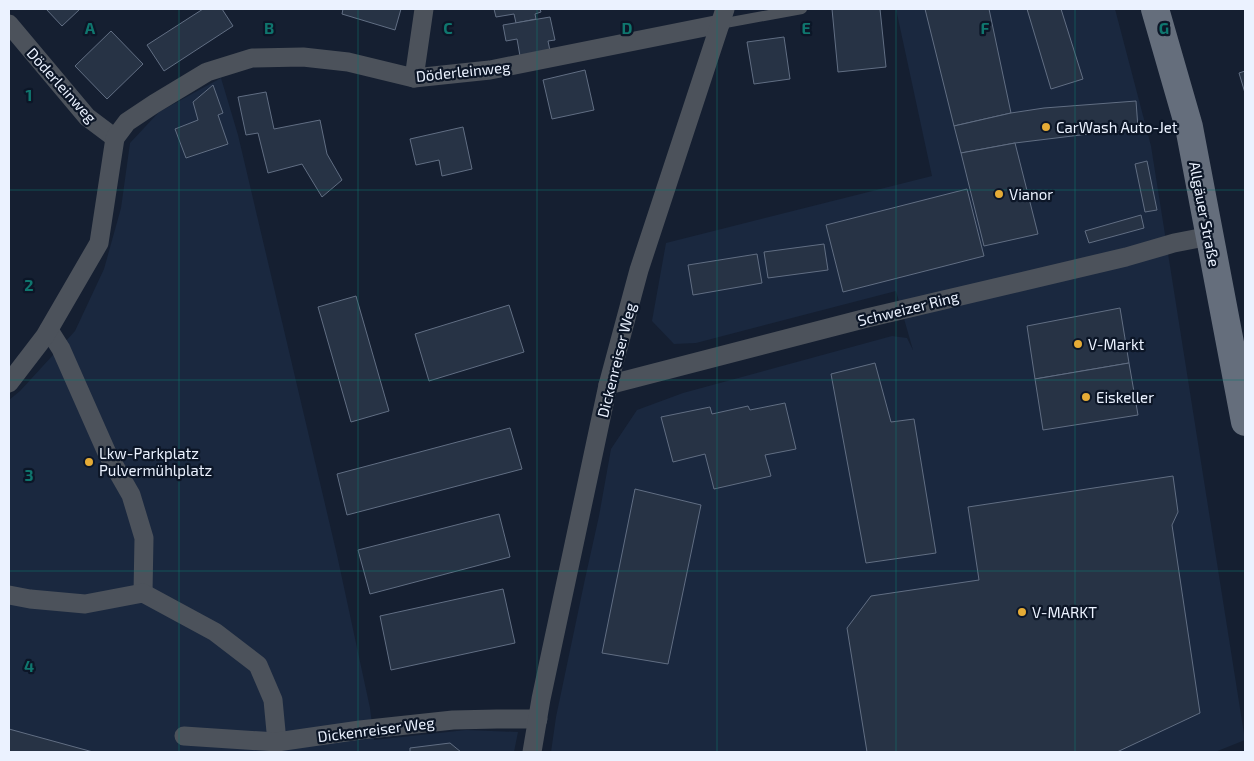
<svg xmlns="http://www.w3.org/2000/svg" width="1254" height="761" viewBox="0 0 1254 761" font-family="'Exo 2',sans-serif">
	<rect width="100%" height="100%" fill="#151f31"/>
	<g fill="#1a283f">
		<polygon points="896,9 1115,9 1151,146 1245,740 1215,752 551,752 556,717 585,579 599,516 611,449 637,410 683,393 892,336 907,338 913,350 896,291 696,343 674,344 652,321 666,243 932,176"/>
		<polygon points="221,78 238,135 337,555 370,708 374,740 466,730 518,732 514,752 9,752 9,400 20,391 75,331 104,269 121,208 130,143 159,112"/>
	</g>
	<g fill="#273345" stroke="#616e83">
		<polygon points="46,9 80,9 62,26"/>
		<polygon points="203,9 222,9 233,26 164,71 147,45"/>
		<polygon points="343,9 401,9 395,30 342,14"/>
		<polygon points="494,9 540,9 541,12 535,14 536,19 516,23 514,14 496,17"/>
		<polygon points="832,9 880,9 886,67 838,72"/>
		<polygon points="925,9 989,9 1011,113 954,126"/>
		<polygon points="1027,9 1061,9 1083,79 1051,89"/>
		<polygon points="550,17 555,40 548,41 550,51 520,56 517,39 506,41 503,25"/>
		<polygon points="111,31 143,64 107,99 75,66"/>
		<polygon points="784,37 790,79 754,84 747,42"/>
		<polygon points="585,70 594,110 552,119 543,80"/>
		<polygon points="1245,71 1245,93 1239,73"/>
		<polygon points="213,85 223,113 218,115 228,144 186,158 175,129 198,120 193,102"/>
		<polygon points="266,92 274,129 320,120 327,154 342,180 322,197 302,164 268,173 258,133 246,135 238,97"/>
		<polygon points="1136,101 1138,128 1015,143 961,153 954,126 1011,113 1044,108"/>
		<polygon points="463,127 472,169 442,176 439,160 416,165 410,139"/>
		<polygon points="1015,143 1038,234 984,246 961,153"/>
		<polygon points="1147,161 1157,210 1145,212 1135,164"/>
		<polygon points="967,189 984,256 843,292 826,225"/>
		<polygon points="1141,215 1144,228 1089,243 1085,231"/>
		<polygon points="824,244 828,270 768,278 764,252"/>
		<polygon points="757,254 762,283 693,295 688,265"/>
		<polygon points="356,296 389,411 351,422 318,307"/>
		<polygon points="509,305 524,352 429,381 415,334"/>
		<polygon points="1120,308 1129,363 1035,379 1027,326"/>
		<polygon points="875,363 891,422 914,419 936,553 866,563 831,374"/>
		<polygon points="1129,363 1138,415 1043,430 1035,379"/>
		<polygon points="785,403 796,449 765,455 771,476 714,489 705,454 673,462 661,417 710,407 712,414 748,406 750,410"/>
		<polygon points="510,428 522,469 347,515 337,474"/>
		<polygon points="1173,476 1178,512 1172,525 1200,713 1117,752 867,752 847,628 871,596 979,580 968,507"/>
		<polygon points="635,489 701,505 668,664 602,653"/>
		<polygon points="499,514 510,557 370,594 358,550"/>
		<polygon points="503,589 515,643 391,670 380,616"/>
		<polygon points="9,729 93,752 9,752"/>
		<polygon points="450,743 461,752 410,752 410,748"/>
	</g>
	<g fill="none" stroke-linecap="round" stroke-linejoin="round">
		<polyline stroke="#4c525b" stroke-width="10" points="720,24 802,9"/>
		<g stroke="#4c525b" stroke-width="19">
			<polyline points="9,24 87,117 115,138"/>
			<polyline points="414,78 424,9"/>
			<polyline points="49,330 61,349 107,453 131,495 144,538 143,593"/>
			<polyline points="9,383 45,336 99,243 115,138 127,122 154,104 207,72 252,58 303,57 348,62 414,78 490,70 720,24"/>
			<polyline points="608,385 867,318 1126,257 1174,243 1210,236"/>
			<polyline points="9,595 30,599 85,604 143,593 215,632 258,665 273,700 277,742"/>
			<polyline points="184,736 277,742 360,730 453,720 497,719 538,719"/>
			<polyline points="532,752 541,699 608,385 639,270 725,9"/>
		</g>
		<polyline stroke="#656e7c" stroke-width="28" points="1155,9 1189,127 1245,422"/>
	</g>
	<path fill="none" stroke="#0f766e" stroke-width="1" stroke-opacity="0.55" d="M179 9V752M358 9V752M537 9V752M717 9V752M896 9V752M1075 9V752M9 190H1245M9 380H1245M9 571H1245"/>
	<g fill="#e6ac36" stroke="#0c1627" stroke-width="2">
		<circle cx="1046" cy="127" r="5"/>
		<circle cx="999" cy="194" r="5"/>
		<circle cx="1078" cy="344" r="5"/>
		<circle cx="1086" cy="397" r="5"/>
		<circle cx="89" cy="462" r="5"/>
		<circle cx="1022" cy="612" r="5"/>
	</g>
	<g text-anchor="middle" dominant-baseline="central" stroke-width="4.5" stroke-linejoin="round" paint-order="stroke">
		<g font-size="15" fill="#ebf2ff" stroke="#0c1627">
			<text transform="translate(463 71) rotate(-6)">Döderleinweg</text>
			<text transform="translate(62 85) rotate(48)">Döderleinweg</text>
			<text transform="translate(1205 214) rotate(79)">Allgäuer Straße</text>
			<text transform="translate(908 308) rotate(-14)">Schweizer Ring</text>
			<text transform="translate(616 360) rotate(-76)">Dickenreiser Weg</text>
			<text transform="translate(376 729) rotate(-7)">Dickenreiser Weg</text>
		</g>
		<g font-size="15" fill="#ebf2ff" stroke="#0c1627" text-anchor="start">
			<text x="1056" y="127">CarWash Auto-Jet</text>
			<text x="1009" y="194">Vianor</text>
			<text x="1088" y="344">V-Markt</text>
			<text x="1096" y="397">Eiskeller</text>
			<text x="99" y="453">Lkw-Parkplatz<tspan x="99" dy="17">Pulvermühlplatz</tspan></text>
			<text x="1032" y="612">V-MARKT</text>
		</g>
	</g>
	<g font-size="16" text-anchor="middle" font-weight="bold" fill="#0f766e" stroke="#0c1627" stroke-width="4.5" stroke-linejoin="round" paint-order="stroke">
		<text x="90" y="34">A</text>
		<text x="269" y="34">B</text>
		<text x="448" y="34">C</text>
		<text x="627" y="34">D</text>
		<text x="806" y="34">E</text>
		<text x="985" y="34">F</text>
		<text x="1164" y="34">G</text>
		<text x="29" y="101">1</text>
		<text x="29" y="291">2</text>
		<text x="29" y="481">3</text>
		<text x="29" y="672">4</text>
	</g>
	<rect width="1254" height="761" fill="none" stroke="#ebf2ff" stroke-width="20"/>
</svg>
